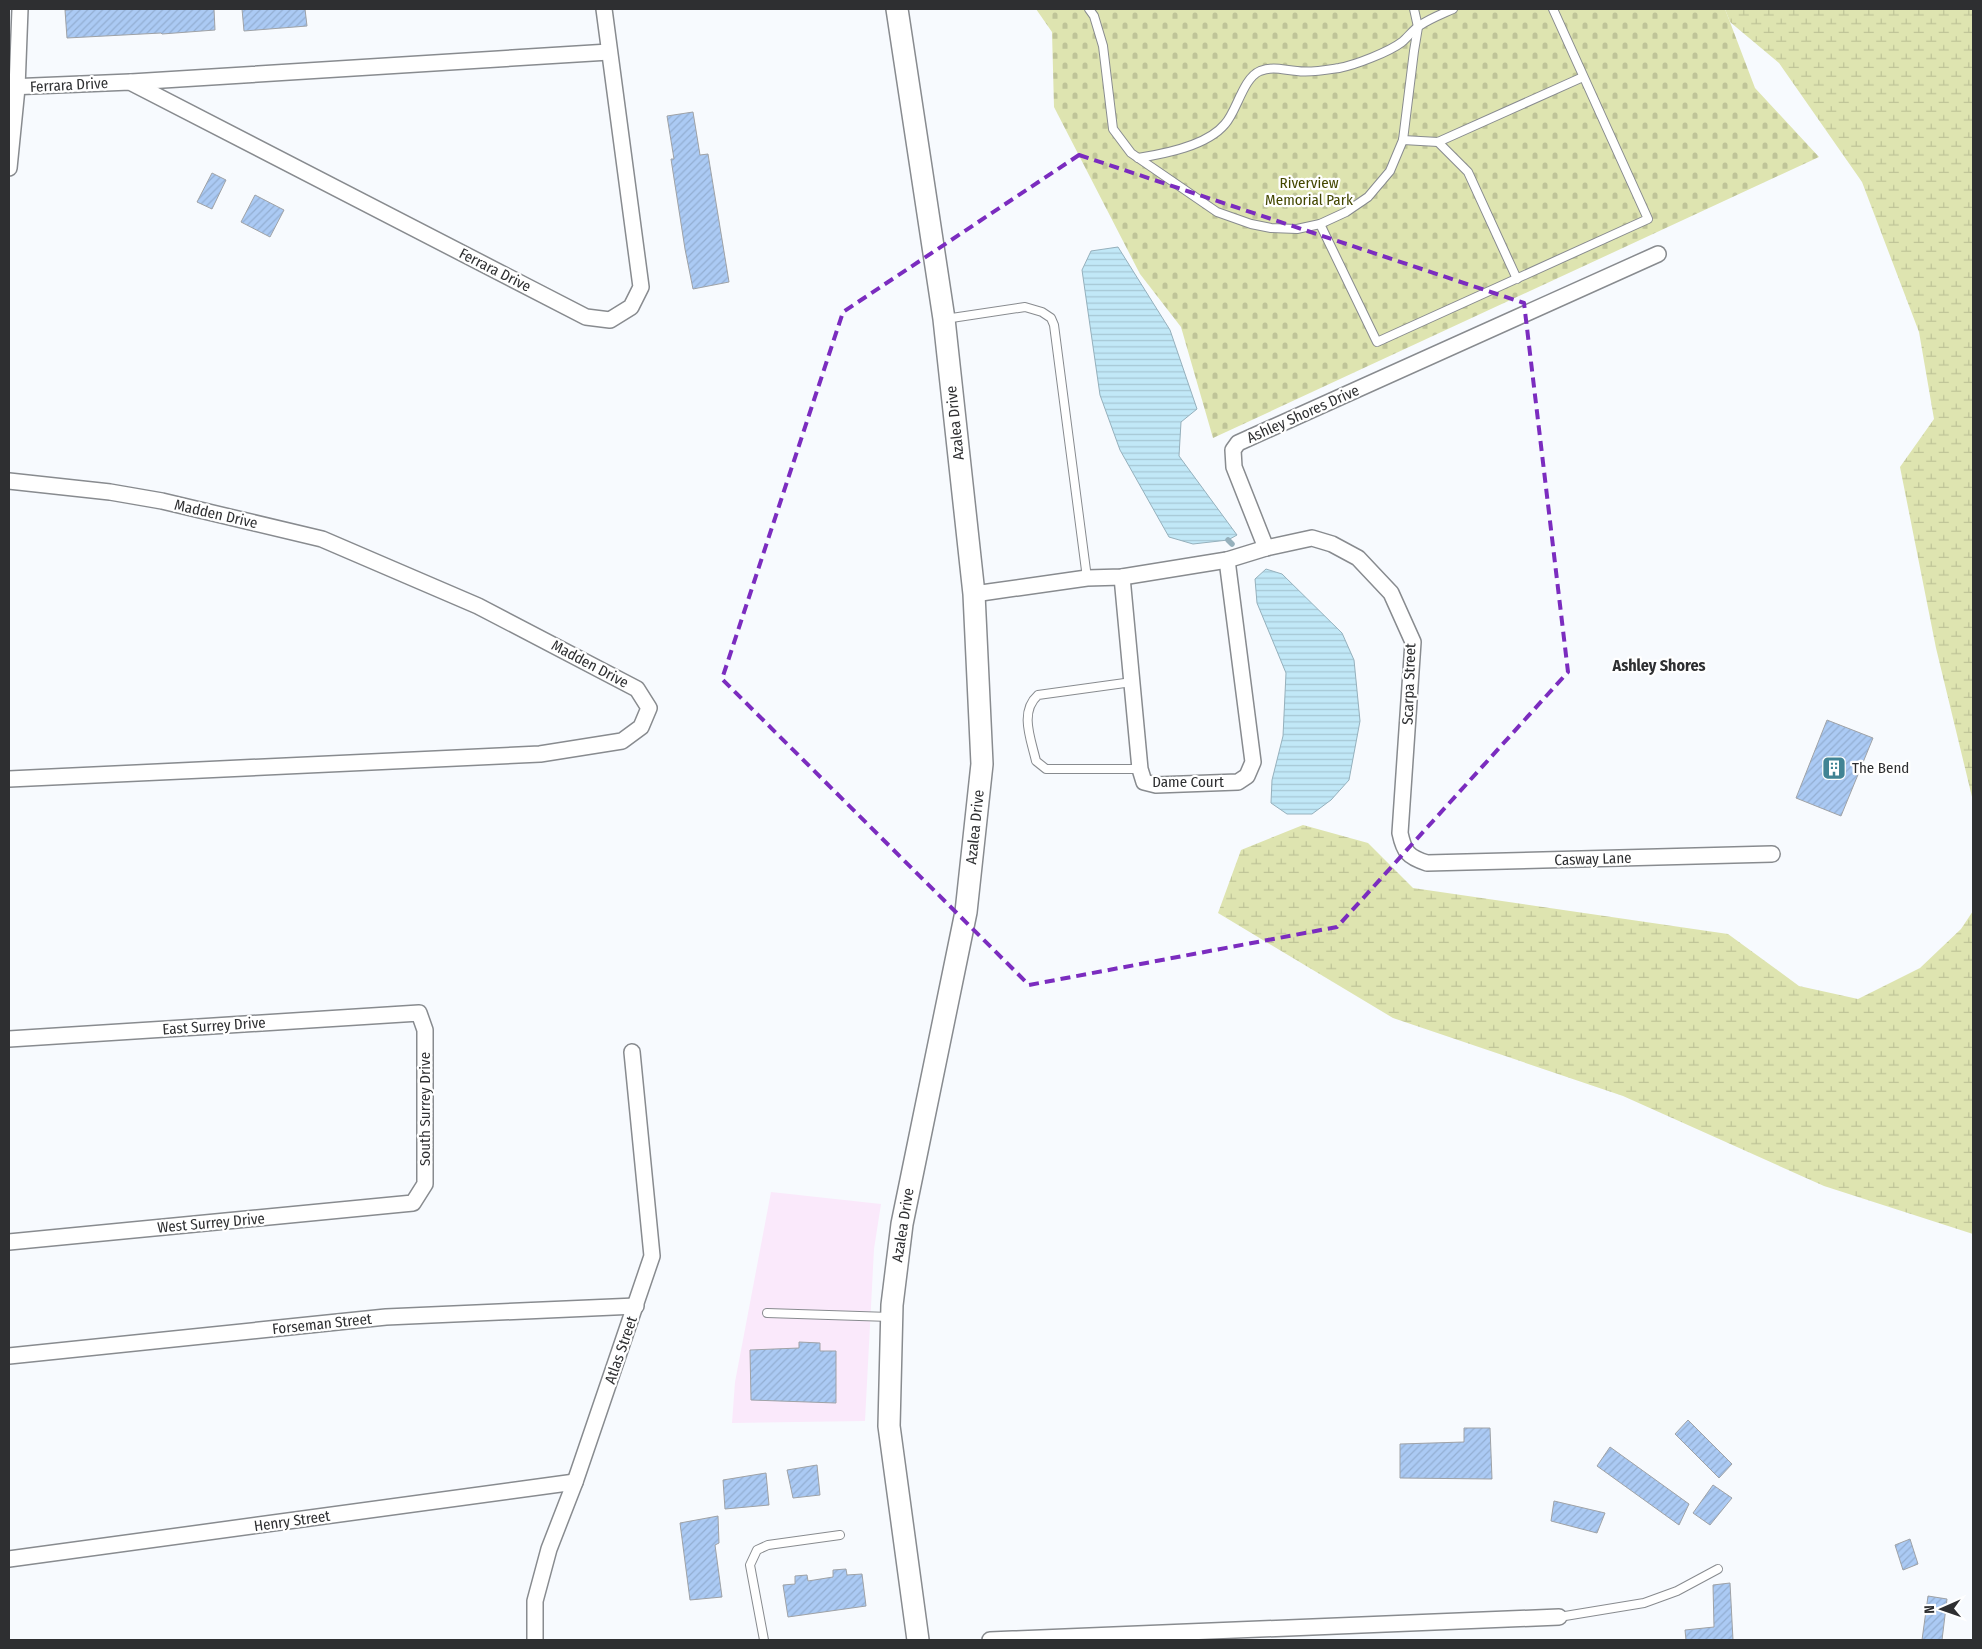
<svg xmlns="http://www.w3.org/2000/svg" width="1982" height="1649" viewBox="0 0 1982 1649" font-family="'Fira Sans Condensed',sans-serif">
	<defs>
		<pattern id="wetland-marsh" width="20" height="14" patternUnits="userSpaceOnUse" patternTransform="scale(1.25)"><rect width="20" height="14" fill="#dee4b0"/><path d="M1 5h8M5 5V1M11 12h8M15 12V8" fill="none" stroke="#bfc498"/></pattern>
		<pattern id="cemetery-stones" width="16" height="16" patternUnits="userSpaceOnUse" patternTransform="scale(1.25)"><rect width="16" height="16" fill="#dee4b0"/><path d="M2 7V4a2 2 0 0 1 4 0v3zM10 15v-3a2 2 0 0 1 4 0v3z" fill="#bfc498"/></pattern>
		<pattern id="water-rules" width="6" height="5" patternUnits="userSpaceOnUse" patternTransform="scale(1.25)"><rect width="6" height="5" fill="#c1e8f7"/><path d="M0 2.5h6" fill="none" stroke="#a6c7d4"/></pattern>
		<pattern id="building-hatch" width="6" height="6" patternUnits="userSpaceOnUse" patternTransform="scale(1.25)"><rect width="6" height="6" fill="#abcaf4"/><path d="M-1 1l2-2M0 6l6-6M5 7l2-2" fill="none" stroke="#93aed2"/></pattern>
	</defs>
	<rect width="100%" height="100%" fill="#f7fafe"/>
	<polygon fill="#fae9fb" points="771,1192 881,1204 874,1249 865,1421 732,1423 735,1382"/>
	<g fill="url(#wetland-marsh)">
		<polygon points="1725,9 1973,9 1973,801 1936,648 1900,467 1934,419 1919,332 1862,182 1779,63 1730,22"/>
		<polygon points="1303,825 1368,843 1413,888 1728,934 1799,986 1858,999 1920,968 1961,929 1973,911 1973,1234 1824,1186 1623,1096 1393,1018 1218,913 1241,850"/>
	</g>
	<polygon fill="url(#cemetery-stones)" points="1036,9 1725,9 1755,88 1819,157 1213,438 1181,327 1140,274 1054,107 1052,32"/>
	<g fill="url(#water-rules)" stroke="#95b0bc">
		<polygon points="1118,247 1170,330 1197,409 1181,422 1179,456 1237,535 1228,540 1193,544 1169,537 1120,450 1100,395 1082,270 1091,251"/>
		<polygon points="1266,569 1282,574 1342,633 1354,660 1360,721 1349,780 1331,800 1312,814 1287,814 1271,803 1272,780 1283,736 1286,673 1257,603 1255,579"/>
	</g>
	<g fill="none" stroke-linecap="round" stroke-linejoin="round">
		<polyline stroke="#95b0bc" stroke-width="5.5" points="1228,540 1232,544"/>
	</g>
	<g fill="url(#building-hatch)" stroke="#9fa2a6">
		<polygon points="83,9 214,9 215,30 162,34 161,33 67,38 65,10"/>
		<polygon points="242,9 305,9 307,26 244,31"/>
		<polygon points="693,112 700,155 708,154 729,282 693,289 685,249 671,159 674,159 667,116"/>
		<polygon points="212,173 226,180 212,209 197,202"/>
		<polygon points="255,195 284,210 270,237 241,222"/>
		<polygon points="1827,720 1873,738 1841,816 1796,798"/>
		<polygon points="799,1342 820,1343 820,1351 836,1351 836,1403 751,1400 750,1350 799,1348"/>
		<polygon points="1688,1420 1732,1464 1719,1478 1675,1434"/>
		<polygon points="1464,1428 1490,1428 1492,1479 1400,1478 1400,1444 1464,1442"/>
		<polygon points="1610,1447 1689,1504 1679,1525 1597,1466"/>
		<polygon points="817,1465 820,1495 793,1498 787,1470"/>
		<polygon points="766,1473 769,1505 725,1509 723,1480"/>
		<polygon points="1713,1485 1732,1498 1710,1525 1693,1513"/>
		<polygon points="1554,1501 1605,1513 1597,1533 1551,1521"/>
		<polygon points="718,1516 719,1543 715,1545 722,1597 690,1600 680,1523"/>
		<polygon points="1910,1539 1918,1564 1903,1570 1895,1545"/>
		<polygon points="846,1569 847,1575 862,1574 866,1606 788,1617 783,1585 795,1584 795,1576 807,1575 808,1581 833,1577 833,1570"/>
		<polygon points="1730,1583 1733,1640 1686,1640 1685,1630 1714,1627 1713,1585"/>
		<polygon points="1928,1596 1947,1599 1942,1640 1922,1640"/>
	</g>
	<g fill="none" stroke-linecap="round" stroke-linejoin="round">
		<g stroke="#888b8f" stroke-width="10">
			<g id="lane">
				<polyline points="1089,9 1094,16 1103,46 1113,129 1131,153 1217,212 1251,224 1271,228 1297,229 1320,224 1346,212 1368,197 1390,171 1403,140 1414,51 1418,27 1414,9"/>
				<polyline points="1403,140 1438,142 1583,77"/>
				<polyline points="1438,142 1468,172 1517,279"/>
				<path d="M1138 158C1164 154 1207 146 1225 124 1237 111 1243 78 1260 71 1274 66 1283 70 1297 71 1310 73 1326 70 1339 68 1355 65 1389 52 1402 42 1408 37 1413 30 1419 26 1429 19 1442 14 1453 9"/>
				<polyline points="1320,224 1377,342 1648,219 1553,9"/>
				<polyline points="945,319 1025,307 1042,312 1051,318 1054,325 1087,578"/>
				<path d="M1132 682 1038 695C1019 712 1031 739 1036 761L1046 769H1140"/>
				<polyline points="767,1313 890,1317"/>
				<polyline points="1559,1617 1644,1603 1677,1591 1718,1569"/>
				<polyline points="764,1640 750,1565 757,1550 768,1545 840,1535"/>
			</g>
		</g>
		<g stroke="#888b8f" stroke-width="18">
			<g id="street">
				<polyline points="131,82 609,52"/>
				<polyline points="9,87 130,82 586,317 610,320 631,307 641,287 604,9"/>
				<polyline points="9,168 17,88 20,9"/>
				<polyline points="9,481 110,492 162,501 322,539 478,606 637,689 649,708 641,727 622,741 540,754 9,779"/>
				<polyline points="1266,548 1234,467 1233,450 1238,443 1658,254"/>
				<polyline points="1122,577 1140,769 1144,782 1156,785 1238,782 1247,776 1253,762 1227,560"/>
				<path d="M974 594 1087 578 1122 577 1227 560 1266 548 1312 538 1332 544 1358 558 1391 593 1413 642 1400 833C1404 852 1408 857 1427 863L1772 854"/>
				<polyline points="9,1039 419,1013 425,1030 425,1184 413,1203 9,1242"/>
				<polyline points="9,1356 386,1317 636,1306"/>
				<polyline points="9,1559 575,1482"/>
				<polyline points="535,1640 535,1601 549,1549 575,1482 652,1256 632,1052"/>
				<polyline points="990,1640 1559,1617"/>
			</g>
		</g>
		<g stroke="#888b8f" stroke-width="24">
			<polyline id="secondary" points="897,9 944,319 974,594 982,764 966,912 902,1224 892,1305 889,1426 918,1640"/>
		</g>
		<use href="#lane" stroke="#fff" stroke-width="8"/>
		<use href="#street" stroke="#fff" stroke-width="15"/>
		<use href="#secondary" stroke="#fff" stroke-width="21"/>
	</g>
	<path fill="none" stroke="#7b2cbf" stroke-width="4" stroke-dasharray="10 6" stroke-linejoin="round" d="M1079 155 1524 303 1568 672 1337 927 1029 985 722 679 843 312Z"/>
	<defs>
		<g id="building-square" transform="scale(1.25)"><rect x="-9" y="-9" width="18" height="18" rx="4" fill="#418494" stroke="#fff"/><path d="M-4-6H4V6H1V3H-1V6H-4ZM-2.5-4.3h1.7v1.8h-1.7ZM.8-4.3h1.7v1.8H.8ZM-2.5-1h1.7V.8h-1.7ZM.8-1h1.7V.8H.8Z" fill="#fff"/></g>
	</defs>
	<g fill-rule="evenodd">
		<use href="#building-square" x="1834" y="768"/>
	</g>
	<g text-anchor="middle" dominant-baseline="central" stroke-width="4.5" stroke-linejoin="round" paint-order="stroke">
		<g font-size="15" fill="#2e2f31" stroke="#fff">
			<text transform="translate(69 85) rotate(-3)">Ferrara Drive</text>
			<text transform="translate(495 270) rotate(27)">Ferrara Drive</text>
			<text transform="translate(1303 414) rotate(-24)">Ashley Shores Drive</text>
			<text transform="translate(955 423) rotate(-96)">Azalea Drive</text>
			<text transform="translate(216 514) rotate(13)">Madden Drive</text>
			<text transform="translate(590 664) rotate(28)">Madden Drive</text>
			<text transform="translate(1409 684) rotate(-88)">Scarpa Street</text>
			<text x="1188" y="782">Dame Court</text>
			<text transform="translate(975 827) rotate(-84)">Azalea Drive</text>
			<text transform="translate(1593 859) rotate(-2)">Casway Lane</text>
			<text transform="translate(214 1026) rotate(-4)">East Surrey Drive</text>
			<text transform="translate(425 1109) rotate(-90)">South Surrey Drive</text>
			<text transform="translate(211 1223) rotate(-5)">West Surrey Drive</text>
			<text transform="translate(903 1225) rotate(-81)">Azalea Drive</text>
			<text transform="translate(322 1324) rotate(-6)">Forseman Street</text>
			<text transform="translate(621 1350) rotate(-71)">Atlas Street</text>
			<text transform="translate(292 1521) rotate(-8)">Henry Street</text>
		</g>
		<g font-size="15" fill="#434700" stroke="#fff">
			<text x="1309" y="183">Riverview<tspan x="1309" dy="17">Memorial Park</tspan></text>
		</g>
		<g font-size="15" fill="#2e2f31" stroke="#fff" text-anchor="start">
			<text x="1852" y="768">The Bend</text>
		</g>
		<g font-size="16" font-weight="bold" fill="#2e2f31" stroke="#fff">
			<text x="1659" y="665">Ashley Shores</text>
		</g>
	</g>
	<rect width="1982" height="1649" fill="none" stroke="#2e2f31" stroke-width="20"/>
	<g transform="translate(1942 1609) rotate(268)" stroke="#ffffff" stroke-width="4" paint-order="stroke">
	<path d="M0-4L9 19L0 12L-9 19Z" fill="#2e2f31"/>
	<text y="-8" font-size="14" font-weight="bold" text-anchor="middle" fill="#2e2f31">N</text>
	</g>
</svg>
